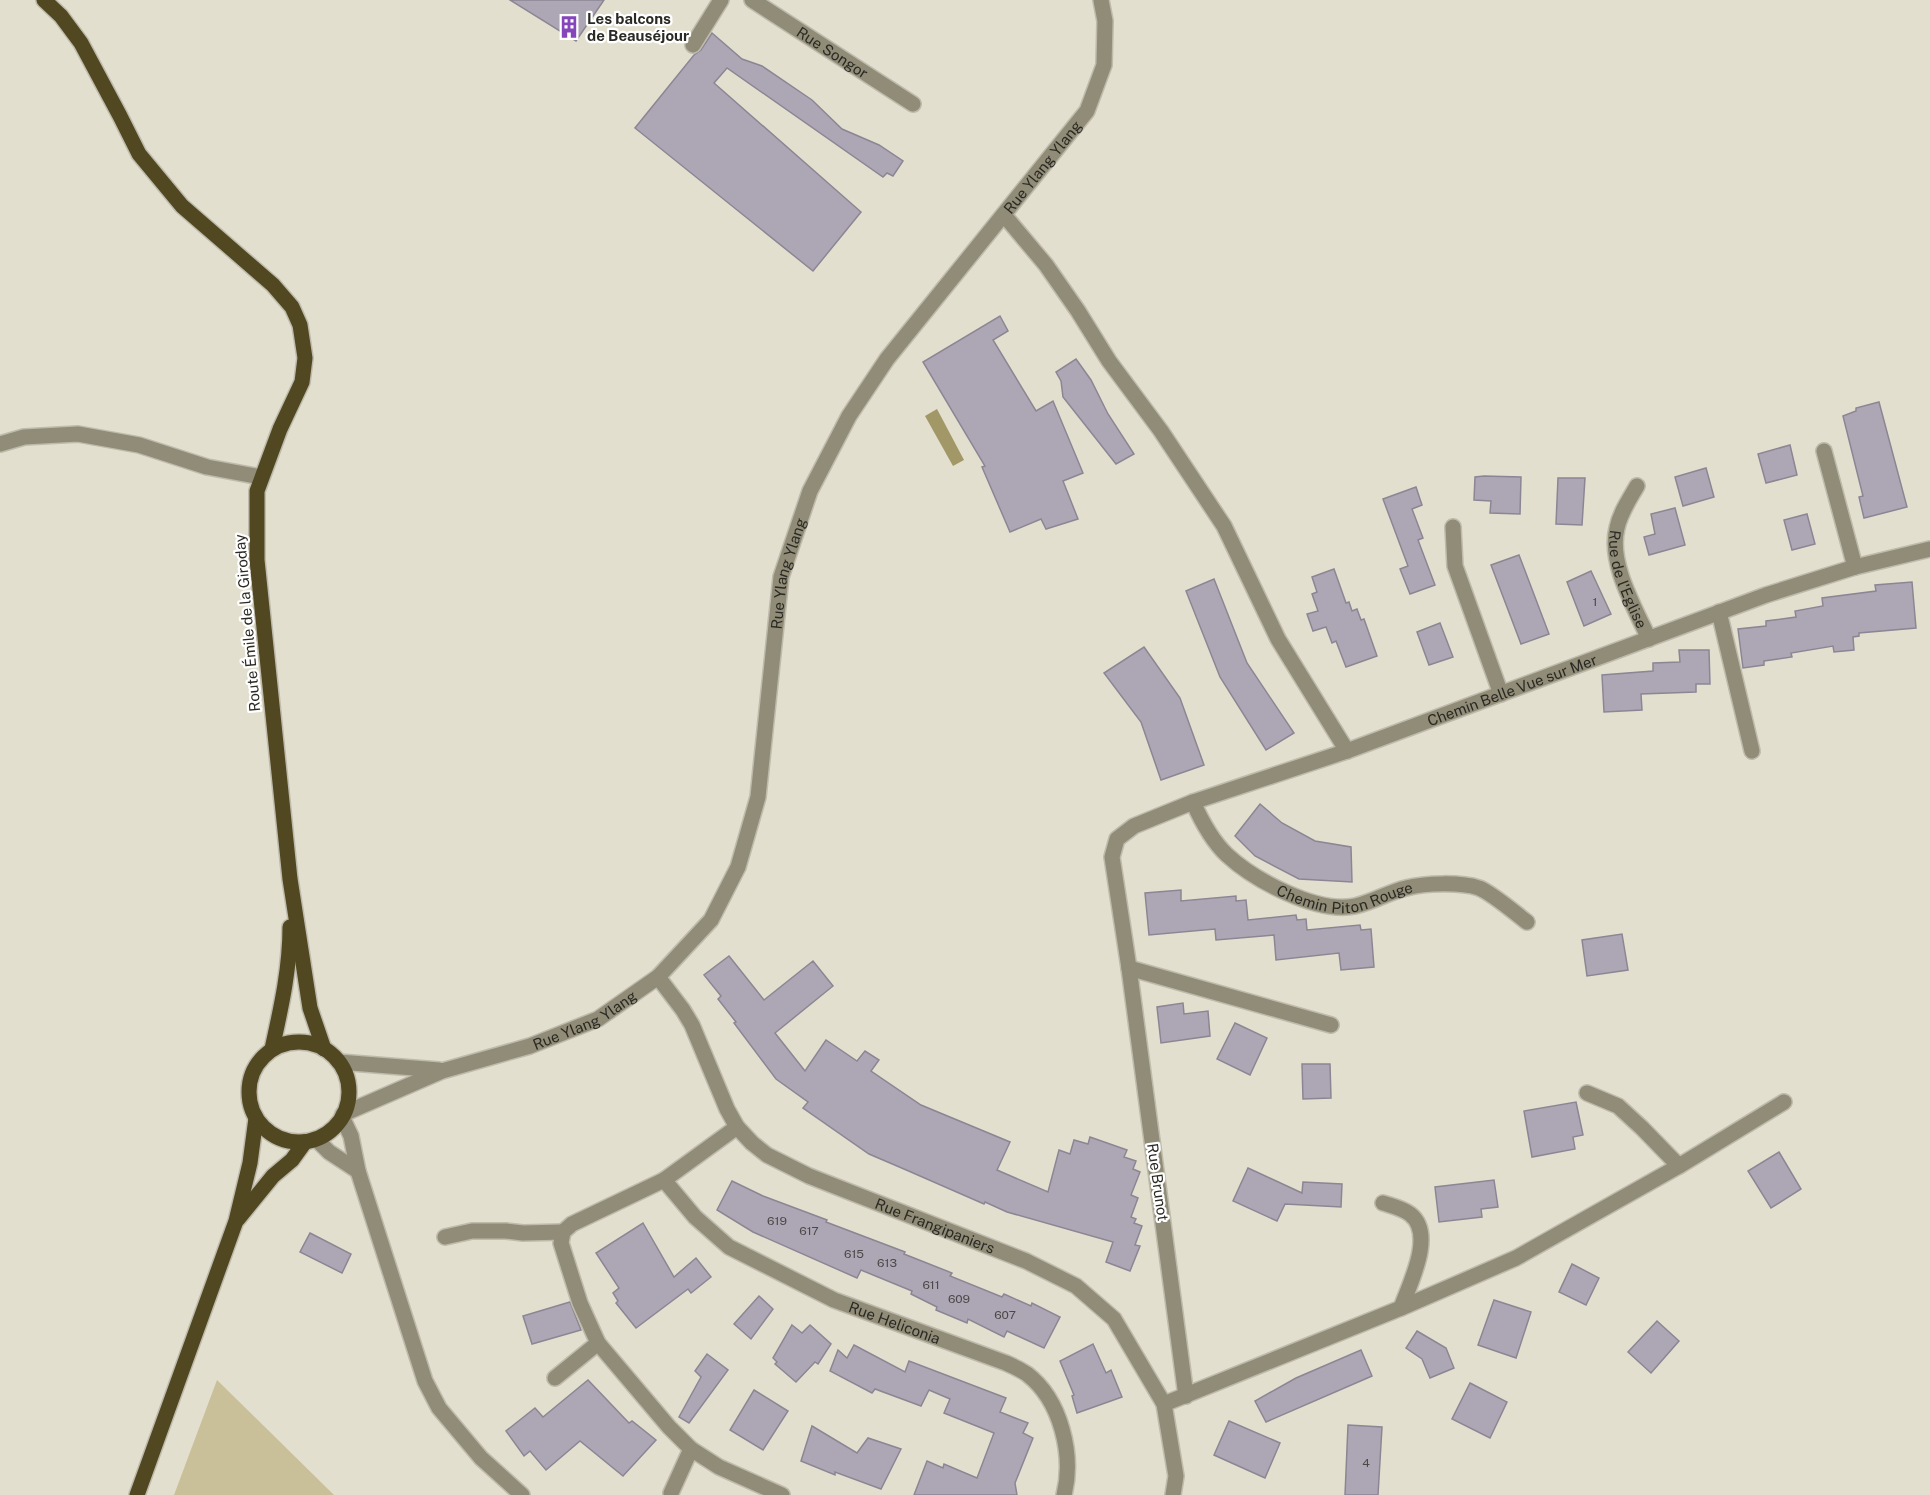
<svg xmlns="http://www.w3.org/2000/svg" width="1930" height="1495" viewBox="0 0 1930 1495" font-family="'Public Sans',sans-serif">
	<rect width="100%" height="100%" fill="#e3dfcf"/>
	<polygon fill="#c9c09a" points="217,1380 334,1495 174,1495"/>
	<polygon fill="#a29767" points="937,409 964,460 953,466 925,416"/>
	<g fill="#ada7b5" stroke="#8c8694" stroke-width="1.5">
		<polygon points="510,0 604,0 576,41"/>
		<polygon points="712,33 742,59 762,66 812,100 842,129 879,145 903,161 893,176 887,173 883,177 727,68 714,83 861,212 813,271 635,128 694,55 701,50"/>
		<polygon points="1000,316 1008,331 993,340 1036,411 1053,401 1083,473 1063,481 1078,519 1046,529 1041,519 1010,532 982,467 985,466 923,362"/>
		<polygon points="1076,359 1091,380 1108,414 1134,454 1116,464 1063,397 1061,381 1056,372"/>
		<polygon points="1879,402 1907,507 1864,518 1859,497 1863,496 1843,416 1856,411 1856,408"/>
		<polygon points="1790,445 1797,475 1766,483 1758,454"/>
		<polygon points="1706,468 1714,497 1683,506 1675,477"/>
		<polygon points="1484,476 1521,477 1520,514 1490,513 1491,501 1474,500 1475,477"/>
		<polygon points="1558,478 1585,478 1582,525 1556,524"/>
		<polygon points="1416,487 1422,505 1412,509 1423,538 1418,540 1435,585 1410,594 1400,569 1408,566 1383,499"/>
		<polygon points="1675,508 1685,545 1649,555 1644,537 1655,534 1651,514"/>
		<polygon points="1807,514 1815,544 1792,550 1784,520"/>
		<polygon points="1519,555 1549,634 1521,644 1491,565"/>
		<polygon points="1334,569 1346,603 1349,602 1352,611 1357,609 1361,620 1364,619 1377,656 1346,667 1336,641 1332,643 1326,627 1313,631 1307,614 1318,611 1312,594 1317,592 1312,577"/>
		<polygon points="1591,571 1611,614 1584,626 1567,582"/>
		<polygon points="1214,579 1247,663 1294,733 1266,750 1220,677 1186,591"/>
		<polygon points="1912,582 1916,628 1859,633 1859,636 1853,637 1854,650 1834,652 1833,646 1791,653 1792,657 1764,661 1764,665 1743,668 1738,629 1766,626 1766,621 1796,617 1795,611 1823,606 1822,598 1876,591 1875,585"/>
		<polygon points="1440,623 1453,657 1429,665 1417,632"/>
		<polygon points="1144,647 1180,698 1204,765 1161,780 1141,722 1104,673"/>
		<polygon points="1679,650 1709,650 1710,684 1696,684 1696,692 1641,694 1642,710 1604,712 1602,675 1653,671 1653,663 1680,662"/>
		<polygon points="1260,804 1282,823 1315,841 1351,847 1352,882 1299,879 1255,856 1235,836"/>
		<polygon points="1181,890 1181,901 1236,896 1236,901 1246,900 1248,920 1296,915 1297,920 1306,919 1307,930 1360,925 1361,930 1371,929 1374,967 1341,970 1339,953 1276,960 1274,935 1216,940 1215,929 1149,935 1145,893"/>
		<polygon points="1622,934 1628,970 1587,976 1582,940"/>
		<polygon points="729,956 764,1000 813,961 833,986 775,1033 805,1071 826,1040 857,1061 865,1051 879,1060 871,1071 921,1105 1010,1142 997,1170 1048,1192 1059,1150 1070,1154 1074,1140 1088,1144 1090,1137 1127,1150 1124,1157 1136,1161 1133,1169 1140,1172 1131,1195 1138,1198 1131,1217 1136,1219 1134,1223 1142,1226 1135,1245 1140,1246 1130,1271 1106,1262 1113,1242 1007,1212 985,1202 984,1204 904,1169 869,1154 803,1108 808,1102 776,1079 734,1023 736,1022 718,999 721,996 704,975"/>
		<polygon points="1183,1003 1184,1014 1208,1011 1210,1036 1161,1043 1157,1007"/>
		<polygon points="1235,1023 1267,1038 1250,1075 1217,1059"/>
		<polygon points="1302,1064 1330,1064 1331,1098 1303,1099"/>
		<polygon points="1576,1102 1583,1135 1573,1137 1575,1149 1532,1157 1524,1111"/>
		<polygon points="1779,1152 1801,1189 1771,1208 1748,1171"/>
		<polygon points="1248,1168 1302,1193 1303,1182 1342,1184 1341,1207 1285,1204 1277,1221 1233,1201"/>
		<polygon points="1494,1180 1498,1207 1481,1209 1482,1217 1439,1222 1435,1187"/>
		<polygon points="732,1181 763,1196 827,1220 826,1222 905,1252 904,1254 952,1273 950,1276 1002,1297 1004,1294 1031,1306 1032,1303 1060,1317 1044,1348 1007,1331 1004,1337 968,1319 967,1323 936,1310 937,1307 911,1294 912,1291 861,1270 857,1278 753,1232 717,1210"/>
		<polygon points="643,1223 674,1277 696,1258 711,1277 691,1293 688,1289 636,1328 616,1303 618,1301 613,1293 619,1288 596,1253"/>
		<polygon points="310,1233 351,1254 342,1273 300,1252"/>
		<polygon points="1572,1264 1599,1278 1586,1305 1559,1292"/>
		<polygon points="759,1296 773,1309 751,1339 734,1324"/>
		<polygon points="1494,1300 1531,1312 1516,1358 1478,1345"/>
		<polygon points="570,1302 581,1330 532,1344 523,1316"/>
		<polygon points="1657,1321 1679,1341 1651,1373 1628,1352"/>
		<polygon points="792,1325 802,1333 810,1325 831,1344 818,1364 815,1362 796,1382 775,1364 777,1362 773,1358"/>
		<polygon points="1417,1331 1446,1348 1454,1368 1430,1378 1422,1359 1406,1348"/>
		<polygon points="1093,1344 1106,1373 1111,1370 1122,1397 1077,1413 1072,1396 1074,1395 1060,1361"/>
		<polygon points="854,1345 905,1372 909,1361 1006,1398 1000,1412 1028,1423 1023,1433 1033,1438 1015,1483 1017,1495 914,1495 927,1461 943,1468 944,1464 977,1478 994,1433 944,1413 950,1399 929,1390 921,1406 875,1389 872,1393 830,1371 838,1350 847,1358"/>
		<polygon points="1361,1350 1372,1376 1266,1422 1255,1401 1296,1378"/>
		<polygon points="707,1354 728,1370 689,1423 679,1417 701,1377 695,1371"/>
		<polygon points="588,1380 629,1423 632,1421 656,1440 623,1476 580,1441 546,1470 530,1451 524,1456 506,1431 535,1408 543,1417"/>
		<polygon points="1470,1383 1507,1402 1490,1438 1452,1419"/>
		<polygon points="754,1390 788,1411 763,1450 730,1430"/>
		<polygon points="1229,1421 1280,1443 1265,1478 1214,1455"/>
		<polygon points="1348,1425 1382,1427 1378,1495 1345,1495"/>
		<polygon points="812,1426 857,1453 868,1438 901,1449 881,1489 835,1472 835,1475 801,1461"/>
	</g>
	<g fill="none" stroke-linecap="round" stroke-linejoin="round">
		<g stroke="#bebbad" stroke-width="18">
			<g id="minor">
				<path id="s1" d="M752 0 913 104"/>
				<polyline points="693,45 721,0"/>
				<polyline points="1004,215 1046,265 1078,311 1109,361 1161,431 1224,526 1278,639 1347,751"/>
				<polyline points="0,444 24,437 78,434 139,445 207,467 261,477"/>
				<polyline points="1824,451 1855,567"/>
				<path id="s2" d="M1637 486C1629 500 1620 513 1617 528 1608 563 1635 608 1649 639"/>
				<polyline points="1453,527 1455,566 1501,694"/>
				<polyline points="1719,612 1752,751"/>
				<path id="s3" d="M1193 802C1201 820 1212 841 1227 855 1254 880 1317 914 1355 906 1373 902 1389 892 1406 888 1425 883 1461 882 1479 888 1492 893 1515 913 1527 922"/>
				<polyline points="1129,968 1331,1025"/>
				<path id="s4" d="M658 977 683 1010 692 1025 727 1109 737 1127 752 1143 767 1155 809 1176 1026 1261 1076 1286 1114 1319 1164 1404 1176 1476 1173 1495"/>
				<polyline points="339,1062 439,1070"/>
				<polyline points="1587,1093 1618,1106 1642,1128 1679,1166"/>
				<path id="s5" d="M343 1114 442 1071 530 1046 598 1019 658 977 711 920 738 867 758 797 781 577 810 491 849 416 887 359 1087 111 1104 65 1105 21 1101 0"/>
				<polyline points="342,1117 351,1136 358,1171 425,1381 439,1408 481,1458 522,1495"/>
				<polyline points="737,1127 664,1180 572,1224 563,1232 561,1243 580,1303 598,1343 669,1427 691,1449 719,1467 782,1495"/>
				<polyline points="316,1139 329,1152 358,1171"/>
				<path id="s6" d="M664 1180 695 1217 729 1247 834 1300 1006 1363C1013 1366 1021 1370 1027 1374 1061 1400 1074 1455 1064 1495"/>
				<path d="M1383 1203C1392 1206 1402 1208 1410 1214 1436 1234 1409 1285 1401 1308"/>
				<polyline points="445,1237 472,1231 506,1231 523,1233 563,1232"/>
				<polyline points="555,1378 598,1343"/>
				<path id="s7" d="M1186 1396 1129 968 1112 857 1117 839 1134 826 1193 802 1347 751 1766 595 1855 567 1930 549"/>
				<polyline points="1164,1404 1401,1308 1516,1258 1679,1166 1784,1102"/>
				<polyline points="671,1493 691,1449"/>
			</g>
		</g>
		<g stroke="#bebbad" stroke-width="18">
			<g id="major">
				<polyline points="44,0 61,16 81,43 120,116 139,154 182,206 273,285 292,307 300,325 305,358 302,382 280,429 257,491 257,560 290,879 310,1008 324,1049"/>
				<circle cx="299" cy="1092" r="50"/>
				<path d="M272 1049C281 1008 290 969 290 927"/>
				<polyline points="238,1219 273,1176 292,1160 305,1142"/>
				<polyline points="137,1495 236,1221 250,1163 256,1118"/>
			</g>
		</g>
		<use href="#minor" stroke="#908c77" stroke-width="15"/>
		<use href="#major" stroke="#514822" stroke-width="15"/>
	</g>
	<defs>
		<g id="building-bare" transform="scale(1.8)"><path d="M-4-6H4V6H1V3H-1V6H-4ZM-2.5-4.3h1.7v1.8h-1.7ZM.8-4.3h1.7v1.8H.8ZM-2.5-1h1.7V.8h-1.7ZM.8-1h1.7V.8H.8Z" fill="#8546bc" stroke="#fff" stroke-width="2.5" paint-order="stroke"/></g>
	</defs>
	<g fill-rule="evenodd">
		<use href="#building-bare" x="569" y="27"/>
	</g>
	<g text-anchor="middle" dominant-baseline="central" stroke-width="4.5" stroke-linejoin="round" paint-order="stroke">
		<g font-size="12" fill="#4b4848">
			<text x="1595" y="602">1</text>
			<text x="777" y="1221">619</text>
			<text x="809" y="1231">617</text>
			<text x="854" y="1254">615</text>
			<text x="887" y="1263">613</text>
			<text x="931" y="1285">611</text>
			<text x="959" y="1299">609</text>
			<text x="1005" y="1315">607</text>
			<text x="1366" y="1463">4</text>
		</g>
		<g font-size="15" font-weight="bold" fill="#2a2923" stroke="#fff" text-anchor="start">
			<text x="587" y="18">Les balcons<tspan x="587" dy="17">de Beauséjour</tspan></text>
		</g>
		<g font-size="15" fill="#2a2923" stroke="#fff">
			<text stroke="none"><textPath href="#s1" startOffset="96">Rue Songor</textPath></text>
			<text stroke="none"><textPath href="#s5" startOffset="1268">Rue Ylang Ylang</textPath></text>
			<text stroke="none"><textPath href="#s5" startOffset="782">Rue Ylang Ylang</textPath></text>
			<text stroke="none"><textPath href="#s2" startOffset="100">Rue de l'Eglise</textPath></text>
			<text transform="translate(247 623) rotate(-95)">Route Émile de la Giroday</text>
			<text stroke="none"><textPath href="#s7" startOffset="986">Chemin Belle Vue sur Mer</textPath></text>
			<text stroke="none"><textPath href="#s3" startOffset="195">Chemin Piton Rouge</textPath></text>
			<text stroke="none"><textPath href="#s5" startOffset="260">Rue Ylang Ylang</textPath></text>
			<text transform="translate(1158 1182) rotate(82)">Rue Brunot</text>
			<text stroke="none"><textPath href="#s4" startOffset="394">Rue Frangipaniers</textPath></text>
			<text stroke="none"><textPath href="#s6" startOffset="276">Rue Heliconia</textPath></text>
		</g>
	</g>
</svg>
